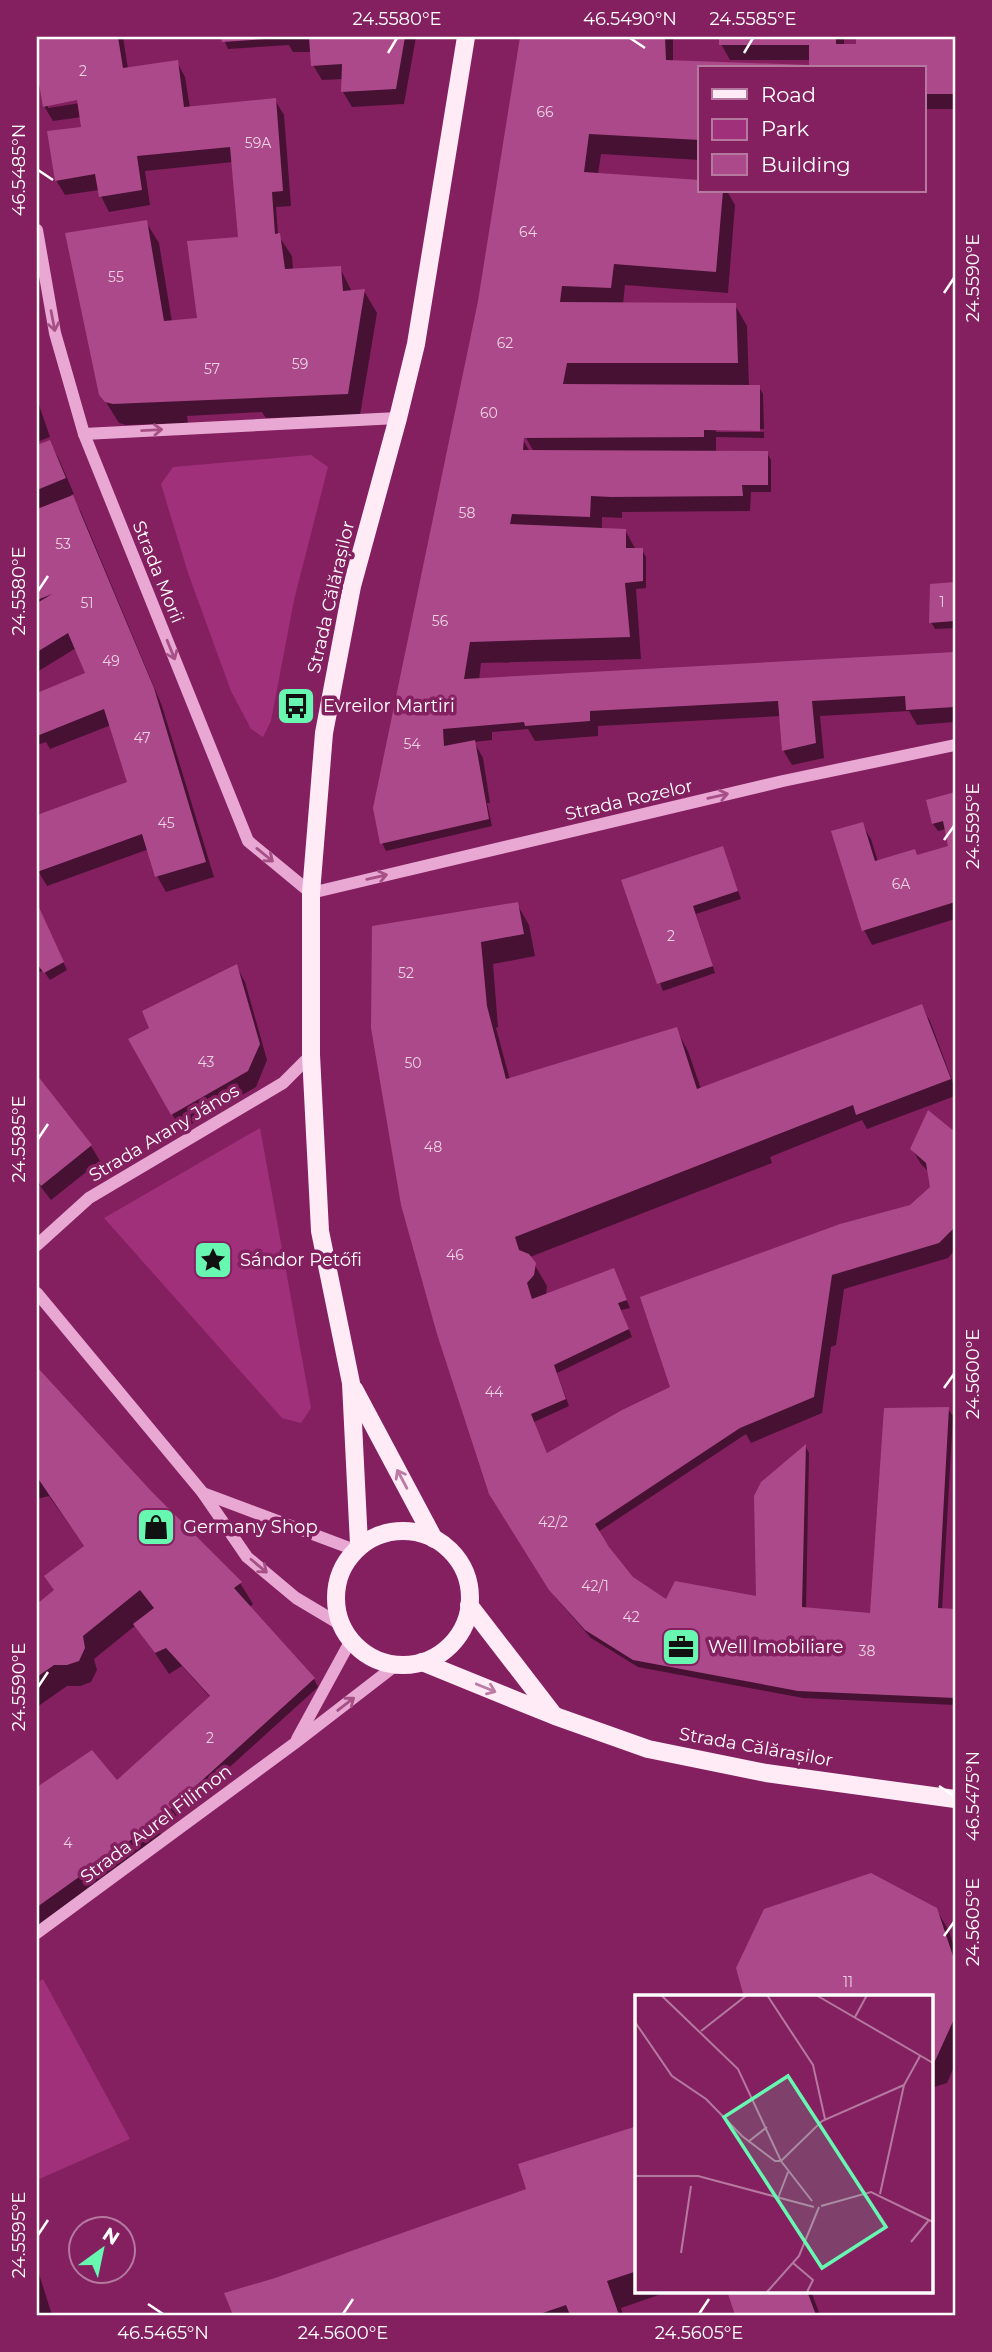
<svg xmlns="http://www.w3.org/2000/svg" width="992" height="2352" viewBox="0 0 992 2352" font-family="Montserrat,sans-serif">
	<rect width="100%" height="100%" fill="#842060"/>
	<g fill="#a0307a">
		<polygon points="311,455 328,467 294,600 271,721 263,737 251,729 231,691 188,573 161,484 173,467"/>
		<polygon points="260,1128 311,1408 301,1423 282,1418 104,1218"/>
		<polygon points="43,1979 130,2139 37,2180 37,1983"/>
	</g>
	<g fill="#0007" fill-rule="evenodd">
		<path d="M37 37H123L128 69 177 62 185 77 190 108 275 100 284 115 291 206 276 207 278 235 292 256 293 270 340 268 352 292 364 291 377 313 360 415 266 418 262 412 187 416 188 423 126 425 119 423 101 394 146 222 159 243 172 322 199 320 239 239 233 162 145 171 150 205 109 212 101 196 99 190 65 195 56 180 83 128 82 117 53 121 44 106 37 61ZM86 98 87 102 48 108V104Z"/>
		<polygon points="223,37 416,37 404,104 352,107 343,92 343,79 322,80 313,65 312,52 293,52 289,45 228,49"/>
		<path d="M522 37H844V46H858V37H955V109H924V68H700V160L601 154 598 174 700 191H727L735 205 728 293 625 285 623 304 735 305 747 326 749 387H759L763 394 764 429 716 428V432H764V438L716 437V452L767 453 771 460V492H751L750 511 622 512V518L602 517V529L625 530 636 550H642L646 557V588L636 589 641 659 481 663 479 680 955 654V722L917 725 909 711 820 716 824 758 792 765 783 750 781 716 598 726V736L535 741 528 729 492 732V740L474 742 483 758 490 803H487L492 826 386 851 382 843 503 167ZM673 39H721V44L730 60H810L812 67 673 62ZM521 429 534 452H530L518 431Z"/>
		<polygon points="37,399 50,437 37,442"/>
		<polygon points="49,442 58,457 74,494 71,495 81,512 162,706 214,877 166,892 157,876 149,849 47,886 37,869 37,817 129,783 111,725 50,749 46,742 37,745 37,695 87,674 76,648 37,672 37,447"/>
		<polygon points="955,584 955,628 935,629 931,622 932,586"/>
		<polygon points="955,794 955,858 947,829 938,831 933,824 928,801"/>
		<polygon points="862,824 871,839 878,862 918,857 955,858 955,919 872,945 864,930"/>
		<polygon points="722,848 741,899 696,914 715,973 663,991 623,881"/>
		<polygon points="517,904 529,925 535,956 493,964 498,1027 496,1028 510,1080 676,1029 688,1051 701,1089 921,1006 930,1021 955,1088 955,1096 867,1129 862,1120 770,1157 772,1163 530,1257 547,1286 546,1295 617,1277 630,1308 621,1310 632,1337 557,1373 569,1406 534,1422 548,1455 674,1389 911,1206 932,1188 929,1172 921,1164 912,1149 929,1113 955,1134 955,1250 948,1258 844,1289 836,1345 831,1347 822,1413 751,1443 746,1434 598,1532 632,1579 667,1601 758,1599 806,1447 809,1453 806,1609 872,1615 948,1409 953,1416 942,1610 955,1611 955,1705 803,1698 638,1667 591,1638 556,1598 495,1502 373,1028"/>
		<polygon points="37,906 67,970 50,980 43,970 37,974"/>
		<polygon points="237,967 245,982 267,1060 256,1087 181,1130 131,1040 151,1029"/>
		<polygon points="37,1078 91,1146 100,1161 51,1200 37,1182"/>
		<polygon points="37,1370 150,1493 240,1583 253,1604 249,1608 314,1679 318,1687 159,1831 163,1838 37,1928 37,1789 91,1752 118,1782 211,1698 182,1666 169,1674 136,1625 94,1659 97,1670 91,1682 80,1686 67,1686 37,1707 37,1606 55,1592 85,1547 49,1496 37,1499"/>
		<polygon points="936,1909 949,1931 955,1950 955,2065 947,2083 931,2088 931,1997"/>
		<polygon points="637,2128 637,2291 670,2291 621,2308 623,2315 234,2315 226,2295 275,2279 528,2190"/>
		<polygon points="37,2269 39,2274 52,2315 37,2315"/>
		<polygon points="729,2291 811,2291 820,2315 737,2315"/>
	</g>
	<g fill="#ac498a">
		<polygon points="37,37 118,37 123,68 178,60 184,107 276,98 283,191 272,192 275,234 280,233 285,269 341,266 343,291 365,289 348,394 113,404 105,402 99,395 65,233 147,220 164,321 197,318 187,241 238,237 230,147 137,156 142,190 99,197 95,174 55,181 47,131 81,127 77,100 43,107 37,72"/>
		<polygon points="221,37 265,37 265,39 222,42"/>
		<polygon points="309,37 405,37 396,89 341,92 342,64 311,66"/>
		<polygon points="520,37 665,37 666,60 809,65 809,45 719,45 719,37 836,37 836,44 856,44 856,37 955,37 954,94 924,94 924,68 700,68 700,140 589,134 584,172 700,180 700,191 723,191 716,272 614,264 611,288 562,286 560,302 736,303 738,363 567,363 563,384 760,385 760,431 704,430 704,437 524,438 523,450 768,451 768,485 742,485 743,496 611,497 591,496 590,517 512,514 510,524 626,529 626,548 643,548 643,581 625,583 630,637 470,642 464,679 955,652 955,707 906,710 905,696 812,701 816,743 782,751 778,701 590,711 590,721 525,726 524,722 443,729 444,746 475,740 489,819 380,844 373,808 478,301"/>
		<polygon points="50,440 66,478 37,490 37,445"/>
		<polygon points="73,495 154,688 206,862 155,877 142,834 37,872 37,815 127,782 104,709 37,736 37,693 85,673 68,633 37,652 37,603 52,594 37,600 37,509"/>
		<polygon points="955,582 955,621 929,623 930,584"/>
		<polygon points="955,792 955,902 862,931 831,831 863,822 875,861 915,849 917,855 948,846 943,821 932,824 926,800"/>
		<polygon points="723,846 738,891 693,906 713,966 657,984 621,880"/>
		<polygon points="518,902 524,934 481,942 487,1006 506,1079 677,1027 697,1089 922,1004 951,1079 856,1115 853,1105 515,1237 519,1250 529,1254 536,1263 534,1275 527,1283 532,1299 614,1268 627,1300 618,1303 629,1329 554,1365 566,1399 531,1414 547,1453 622,1410 670,1387 640,1297 840,1224 910,1205 930,1187 926,1163 910,1149 928,1110 955,1132 955,1227 939,1243 832,1275 814,1397 740,1428 595,1524 609,1547 633,1577 666,1599 675,1581 756,1596 754,1496 761,1482 806,1444 802,1607 870,1613 884,1408 949,1407 938,1608 955,1609 955,1698 798,1691 633,1660 585,1630 549,1590 489,1494 437,1334 401,1205 371,1028 372,926"/>
		<polygon points="37,903 64,962 44,973 37,964"/>
		<polygon points="237,964 260,1044 248,1071 171,1115 128,1039 149,1028 142,1011"/>
		<polygon points="37,1075 92,1145 41,1186 37,1180"/>
		<polygon points="37,1367 152,1492 242,1582 234,1588 315,1678 156,1822 37,1907 37,1787 92,1750 117,1780 210,1696 166,1648 155,1653 133,1624 154,1608 140,1590 83,1636 85,1648 79,1661 67,1665 54,1665 37,1677 37,1604 54,1590 44,1576 84,1546 37,1477"/>
		<polygon points="871,1873 937,1908 955,1962 955,2017 935,2061 931,2063 931,1997 744,1997 736,1968 764,1909"/>
		<polygon points="637,2126 637,2271 607,2281 619,2315 570,2315 566,2305 537,2315 233,2315 224,2293 275,2278 526,2189 518,2164"/>
		<polygon points="727,2291 807,2291 816,2315 735,2315"/>
	</g>
	<g fill="none" stroke-linecap="round" stroke-linejoin="round">
		<g stroke="#e9a8d3" stroke-width="12">
			<polyline points="37,230 55,333 84,434 248,841 311,893 783,781 955,745"/>
			<polyline points="84,434 398,418"/>
			<polyline points="37,1245 89,1198 283,1083 311,1055"/>
			<polyline points="37,1293 203,1493 247,1557 296,1598 343,1626"/>
			<polyline points="203,1493 355,1550"/>
			<polyline points="297,1739 351,1640"/>
			<polyline points="37,1933 295,1743 396,1665"/>
		</g>
		<g stroke="#feebf6" stroke-width="18">
			<polyline points="354,1389 434,1539"/>
			<circle cx="403" cy="1598" r="67"/>
			<polyline points="359,1544 351,1383 320,1231 311,1055 311,893 324,733 352,586 398,418 416,344 466,37"/>
			<polyline points="469,1605 553,1714"/>
			<polyline points="422,1662 555,1716 648,1749 766,1773 955,1799"/>
		</g>
	</g>
	<defs><path id="oneway-shaft" d="M-6 0H5M1.5-3L5.5 0L1.5 3" fill="none" stroke-width="1.6" stroke-linecap="round" stroke-linejoin="round" transform="scale(1.75)"/></defs>
	<g stroke="#a75088">
		<use href="#oneway-shaft" transform="translate(53 321) rotate(79)"/>
		<use href="#oneway-shaft" transform="translate(152 430) rotate(-3)"/>
		<use href="#oneway-shaft" transform="translate(171 650) rotate(68)"/>
		<use href="#oneway-shaft" transform="translate(718 796) rotate(-13)"/>
		<use href="#oneway-shaft" transform="translate(265 855) rotate(39)"/>
		<use href="#oneway-shaft" transform="translate(377 877) rotate(-13)"/>
		<use href="#oneway-shaft" transform="translate(259 1566) rotate(40)"/>
		<use href="#oneway-shaft" transform="translate(346 1704) rotate(-38)"/>
	</g>
	<g stroke="#bb7ba4">
		<use href="#oneway-shaft" transform="translate(402 1479) rotate(-118)"/>
		<use href="#oneway-shaft" transform="translate(486 1688) rotate(22)"/>
	</g>
	<path fill="none" stroke="#fff" stroke-width="2.5" d="M630 38 645 48M388 53 397 38M744 53 753 38M38 170 53 180M944 293 954 278M38 591 48 576M944 840 954 826M38 1139 48 1124M944 1388 954 1374M38 1687 48 1672M939 1786 954 1796M944 1936 954 1922M38 2235 48 2220M148 2304 163 2314M343 2314 353 2299M699 2314 709 2299"/>
	<defs>
		<g id="bus-square" transform="scale(2.0125)"><rect x="-9" y="-9" width="18" height="18" rx="4" fill="#68f7b1" stroke="#842060"/><path d="M-5-6H5V4H4V6H2V4H-2V6H-4V4H-5ZM-3.5-4V0h7V-4ZM-3.5 1.2v1.5H-2V1.2ZM2 1.2v1.5H3.5V1.2Z" fill="#111"/></g>
		<g id="sight-square" transform="scale(2.0125)"><rect x="-9" y="-9" width="18" height="18" rx="4" fill="#68f7b1" stroke="#842060"/><path d="M0-6L1.8-2.2L6-1.7L2.9 1.2L3.7 5.4L0 3.3L-3.7 5.4L-2.9 1.2L-6-1.7L-1.8-2.2Z" fill="#111"/></g>
		<g id="shop-square" transform="scale(2.0125)"><rect x="-9" y="-9" width="18" height="18" rx="4" fill="#68f7b1" stroke="#842060"/><path d="M-5-2.5h2.3a2.7 3.5 0 0 1 5.4 0H5L5.5 6h-11ZM-1.5-2.5h3a1.5 2.3 0 0 0-3 0Z" fill="#111"/></g>
		<g id="office-square" transform="scale(2.0125)"><rect x="-9" y="-9" width="18" height="18" rx="4" fill="#68f7b1" stroke="#842060"/><path d="M-6-3h4V-5.5h4V-3h4V5H-6ZM-1-4.5V-3h2v-1.5ZM-6 0V1H6V0Z" fill="#111"/></g>
	</defs>
	<g fill-rule="evenodd">
		<use href="#bus-square" x="296" y="706"/>
		<use href="#sight-square" x="213" y="1260"/>
		<use href="#shop-square" x="156" y="1527"/>
		<use href="#office-square" x="681" y="1647"/>
	</g>
	<g text-anchor="middle" dominant-baseline="central" stroke-width="7" stroke-linejoin="round" paint-order="stroke">
		<g font-size="14" fill="#ead2e2">
			<text x="83" y="71">2</text>
			<text x="545" y="112">66</text>
			<text x="258" y="143">59A</text>
			<text x="528" y="232">64</text>
			<text x="116" y="277">55</text>
			<text x="505" y="343">62</text>
			<text x="300" y="364">59</text>
			<text x="212" y="369">57</text>
			<text x="489" y="413">60</text>
			<text x="467" y="513">58</text>
			<text x="63" y="544">53</text>
			<text x="942" y="602">1</text>
			<text x="87" y="603">51</text>
			<text x="440" y="621">56</text>
			<text x="111" y="661">49</text>
			<text x="142" y="738">47</text>
			<text x="412" y="744">54</text>
			<text x="166" y="823">45</text>
			<text x="901" y="884">6A</text>
			<text x="671" y="936">2</text>
			<text x="406" y="973">52</text>
			<text x="206" y="1062">43</text>
			<text x="413" y="1063">50</text>
			<text x="433" y="1147">48</text>
			<text x="455" y="1255">46</text>
			<text x="494" y="1392">44</text>
			<text x="553" y="1522">42/2</text>
			<text x="595" y="1586">42/1</text>
			<text x="631" y="1617">42</text>
			<text x="867" y="1651">38</text>
			<text x="210" y="1738">2</text>
			<text x="68" y="1843">4</text>
			<text x="848" y="1982">11</text>
		</g>
		<g font-size="18" fill="#fff" stroke="#842060">
			<text transform="translate(158 572) rotate(68)">Strada Morii</text>
			<text transform="translate(331 597) rotate(-77)">Strada Călărașilor</text>
			<text transform="translate(629 800) rotate(-13)">Strada Rozelor</text>
			<text transform="translate(164 1133) rotate(-31)">Strada Arany János</text>
			<text transform="translate(756 1747) rotate(10)">Strada Călărașilor</text>
			<text transform="translate(156 1824) rotate(-37)">Strada Aurel Filimon</text>
		</g>
		<g font-size="18" fill="#fff" stroke="#842060" text-anchor="start">
			<text x="323" y="706">Evreilor Martiri</text>
			<text x="240" y="1260">Sándor Petőfi</text>
			<text x="183" y="1527">Germany Shop</text>
			<text x="708" y="1647">Well Imobiliare</text>
		</g>
	</g>
	<g transform="translate(635 1995)">
		<rect width="298" height="298" fill="#842060"/>
		<path fill="none" stroke="#b579a0" stroke-width="2" d="M26 0 103 74 146 166 177 206M132 0 178 70 190 124M181 0 298 68M220 22 232 0M0 27 37 81 71 104 107 141 140 166H146L187 126 269 90M66 36 112 0M113 147 132 132M0 181H63L179 212M245 199 269 90 285 61M143 203 153 177M186 211 236 197 298 227M276 247 294 225M46 258 56 191M158 268 178 285 172 297M132 297 164 261 184 212"/>
		<path fill="#68f7b1" fill-opacity="0.15" stroke="#68f7b1" stroke-width="3.5" d="M153 81 251 232 187 273 89 122Z"/>
		<rect width="298" height="298" fill="none" stroke="#fff" stroke-width="3.5"/>
	</g>
	<rect width="992" height="2352" fill="none" stroke="#842060" stroke-width="77"/>
	<rect x="698" y="66" width="228" height="126" fill="#842060" stroke="#b579a0" stroke-width="2"/>
	<rect x="712" y="89" width="35" height="10" fill="#feebf6" stroke="#b579a0" stroke-width="2"/>
	<text x="761" y="102" font-size="21" fill="#ffffff">Road</text>
	<rect x="712" y="119" width="35" height="21" fill="#a0307a" stroke="#b579a0" stroke-width="2"/>
	<text x="761" y="136" font-size="21" fill="#ffffff">Park</text>
	<rect x="712" y="154" width="35" height="21" fill="#ac498a" stroke="#b579a0" stroke-width="2"/>
	<text x="761" y="172" font-size="21" fill="#ffffff">Building</text>
	<g transform="translate(102 2250) rotate(33)"><circle r="33" fill="#842060" stroke="#b579a0" stroke-width="2"/>
	<path d="M0-5L12 26L0 18L-12 26Z" fill="#68f7b1"/>
	<text y="-10" font-size="19" font-weight="bold" text-anchor="middle" fill="#ffffff">N</text>
	</g>
	<rect x="38" y="38" width="916" height="2276" fill="none" stroke="#fff" stroke-width="2.5"/>
	<g font-size="18" text-anchor="middle" fill="#fff">
		<text x="397" y="25">24.5580°E</text>
		<text x="630" y="25">46.5490°N</text>
		<text x="753" y="25">24.5585°E</text>
		<text transform="translate(19 170) rotate(-90)" y="6">46.5485°N</text>
		<text transform="translate(973 278) rotate(-90)" y="6">24.5590°E</text>
		<text transform="translate(19 591) rotate(-90)" y="6">24.5580°E</text>
		<text transform="translate(973 826) rotate(-90)" y="6">24.5595°E</text>
		<text transform="translate(19 1139) rotate(-90)" y="6">24.5585°E</text>
		<text transform="translate(973 1374) rotate(-90)" y="6">24.5600°E</text>
		<text transform="translate(19 1687) rotate(-90)" y="6">24.5590°E</text>
		<text transform="translate(973 1796) rotate(-90)" y="6">46.5475°N</text>
		<text transform="translate(973 1922) rotate(-90)" y="6">24.5605°E</text>
		<text transform="translate(19 2235) rotate(-90)" y="6">24.5595°E</text>
		<text x="163" y="2339">46.5465°N</text>
		<text x="343" y="2339">24.5600°E</text>
		<text x="699" y="2339">24.5605°E</text>
	</g>
</svg>
